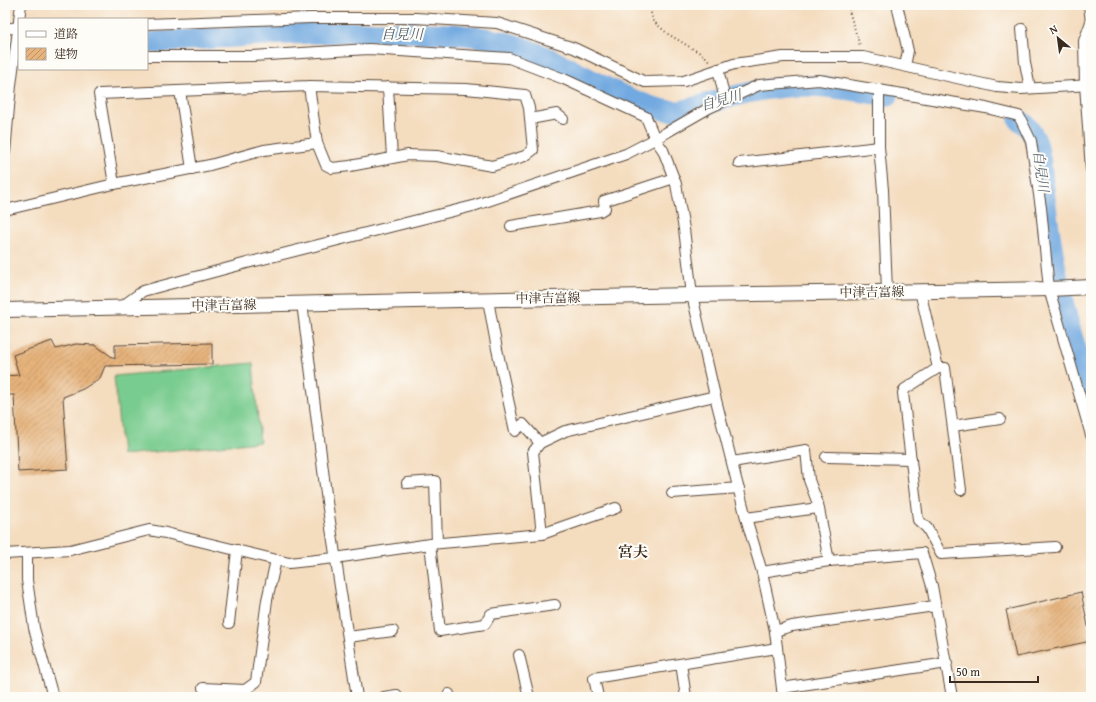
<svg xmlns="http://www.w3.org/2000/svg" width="1096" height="702" viewBox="0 0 1096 702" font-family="'Gentium Book Plus','Noto Serif JP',serif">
	<defs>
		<pattern id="building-hatch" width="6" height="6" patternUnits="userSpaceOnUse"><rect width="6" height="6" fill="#e6b37c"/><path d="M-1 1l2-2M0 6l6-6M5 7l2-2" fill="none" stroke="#bc9265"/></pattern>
	</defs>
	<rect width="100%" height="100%" fill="#fdfcf7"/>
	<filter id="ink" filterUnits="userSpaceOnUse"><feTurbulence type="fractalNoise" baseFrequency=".025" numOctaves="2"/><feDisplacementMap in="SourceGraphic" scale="8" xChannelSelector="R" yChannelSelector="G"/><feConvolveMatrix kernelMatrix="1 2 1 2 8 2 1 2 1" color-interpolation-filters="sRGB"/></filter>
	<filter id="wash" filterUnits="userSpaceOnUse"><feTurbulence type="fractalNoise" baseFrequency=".012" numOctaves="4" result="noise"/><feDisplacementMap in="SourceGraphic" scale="16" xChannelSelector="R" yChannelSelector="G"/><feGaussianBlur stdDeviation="0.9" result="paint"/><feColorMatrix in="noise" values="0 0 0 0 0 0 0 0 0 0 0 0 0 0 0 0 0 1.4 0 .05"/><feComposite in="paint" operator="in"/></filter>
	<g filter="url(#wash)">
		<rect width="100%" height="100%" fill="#f4dcbe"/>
		<polygon fill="#79cc8f" stroke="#5a7b56" points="253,363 260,442 122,455 114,376"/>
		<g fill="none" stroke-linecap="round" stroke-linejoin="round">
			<g stroke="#71a9e0" stroke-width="21">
				<path d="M147 43C229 37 312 31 395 32 434 33 474 33 512 44 553 56 589 81 627 97 646 105 662 112 682 111 723 99 763 86 806 86 833 86 861 92 888 96"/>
				<polyline points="5,53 19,52"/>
				<path d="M1019 120C1027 124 1034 135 1037 143 1041 156 1042 169 1043 182 1046 203 1048 225 1052 246 1060 298 1074 346 1091 396"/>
			</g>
		</g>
		<g id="blocks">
			<g fill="url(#building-hatch)">
				<polygon points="52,341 56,349 76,344 95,345 115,359 115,345 212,343 212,364 105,366 100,378 83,389 63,397 68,469 18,472 14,395 5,395 5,376 19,375 13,355"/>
				<polygon points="1081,592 1091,641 1016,657 1006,610"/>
			</g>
		</g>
	</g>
	<g filter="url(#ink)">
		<use href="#blocks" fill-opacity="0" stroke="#574536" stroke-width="1"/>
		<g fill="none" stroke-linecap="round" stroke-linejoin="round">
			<g stroke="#574536" stroke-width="12">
				<g id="street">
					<polyline points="897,5 908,51 905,66"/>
					<polyline points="1089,5 1091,22 1084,41 1085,85 1091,169"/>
					<polyline points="19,19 21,5"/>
					<polyline points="147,24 311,18 416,18 497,23 574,48 645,82 684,81 734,64 783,57 863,57 997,87 1021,89 1091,85"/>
					<polyline points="5,29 19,27"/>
					<polyline points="1022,29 1025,63 1030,88"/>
					<polyline points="147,56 252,56 369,49 509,58 564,79 646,117 655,139 709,108 759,85 819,80 986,108 1019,116 1031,141 1041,208 1049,289 1091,435"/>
					<polyline points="718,69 725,100"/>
					<polyline points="388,87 392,158"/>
					<polyline points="879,89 879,147 883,190 887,291"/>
					<polyline points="180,91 192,169"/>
					<polyline points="530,119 557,114 563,119"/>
					<polyline points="5,152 11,85 19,22"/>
					<polyline points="739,163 879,147"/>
					<polyline points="114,184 99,94 309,86 466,89 525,95 529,108 533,150 525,156 492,166 437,156 408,155 350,166 332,168 326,165 317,143 309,86"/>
					<polyline points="5,210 114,184 210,165 264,150 317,143"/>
					<polyline points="511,226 600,211 605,208 604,201 674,178"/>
					<polyline points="920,291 938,368 905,389 903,393 918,520 927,528 941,554 1055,547"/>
					<polyline points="488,300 497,349 515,431 523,424 540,443"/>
					<polyline points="302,303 327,502 357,697"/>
					<polyline points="121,307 143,291 247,263 473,206 626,154 655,139 663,150 676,184 684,229 692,295 715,396 746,518 762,572 775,631 783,697"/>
					<polyline points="938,368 945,368 961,490"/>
					<polyline points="953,426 1000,419"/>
					<polyline points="826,457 911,459"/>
					<polyline points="732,462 806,450 809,480 818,504 829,561"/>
					<polyline points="407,483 435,481 437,543"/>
					<polyline points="672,493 739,488"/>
					<polyline points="746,518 818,508"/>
					<polyline points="542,534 616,508"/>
					<polyline points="430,544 440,631 485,624 491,614 555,605"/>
					<polyline points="27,553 27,580 34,628 53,697"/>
					<polyline points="5,554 70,550 149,530 166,533 289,563 335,558 430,544 542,534 533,452 540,443 565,431 715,396"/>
					<polyline points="762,572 829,561 922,553 932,586 952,697"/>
					<polyline points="229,623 237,550"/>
					<polyline points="775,631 792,626 935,606"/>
					<polyline points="348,637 393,631"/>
					<polyline points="519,655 529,697"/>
					<polyline points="681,664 686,697"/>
					<polyline points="203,688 245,690 256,682 267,600 276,560"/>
					<polyline points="782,688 947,663"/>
					<polyline points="449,694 449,697"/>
					<polyline points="384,697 397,695"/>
					<polyline points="598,697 594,678 777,648"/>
				</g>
			</g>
			<g stroke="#574536" stroke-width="16">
				<polyline id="secondary" points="5,310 692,295 1049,289 1091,287"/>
			</g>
			<g stroke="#574536" stroke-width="2" stroke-dasharray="1 3" stroke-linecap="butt">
				<polyline points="649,5 653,21 668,34 705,56 710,62"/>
				<polyline points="848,5 850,14 860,46"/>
			</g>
			<use href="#street" stroke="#fff" stroke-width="10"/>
			<use href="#secondary" stroke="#fff" stroke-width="14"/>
		</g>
	</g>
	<g text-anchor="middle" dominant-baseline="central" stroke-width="4" stroke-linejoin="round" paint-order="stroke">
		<g font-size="13" fill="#3b2a1e" stroke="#fdfcf7">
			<text transform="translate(872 292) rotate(-1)">中津吉富線</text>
			<text transform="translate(548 298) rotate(-1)">中津吉富線</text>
			<text transform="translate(224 305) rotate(-1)">中津吉富線</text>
		</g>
		<g font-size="14" font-style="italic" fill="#515d6c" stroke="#fdfcf7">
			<text x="402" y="34">自見川</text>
			<text transform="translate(721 100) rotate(-16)">自見川</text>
			<text transform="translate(1041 171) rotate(82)">自見川</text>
		</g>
		<g font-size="15" font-weight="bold" fill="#3b2a1e" stroke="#fdfcf7">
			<text x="633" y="551">宮夫</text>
		</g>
	</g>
	<rect width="1096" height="702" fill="none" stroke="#fdfcf7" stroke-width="20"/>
	<rect x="18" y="18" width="130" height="52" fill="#fdfcf7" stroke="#afa8a0"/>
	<rect x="26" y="31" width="20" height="6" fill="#ffffff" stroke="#afa8a0"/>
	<text x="54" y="38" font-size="12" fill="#3b2a1e">道路</text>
	<rect x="26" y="48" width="20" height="12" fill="url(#building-hatch)" stroke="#afa8a0"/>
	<text x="54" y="58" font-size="12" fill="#3b2a1e">建物</text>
	<g transform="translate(1058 38) rotate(331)" stroke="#fdfcf7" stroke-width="3" paint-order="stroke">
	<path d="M0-3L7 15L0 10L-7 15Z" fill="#3b2a1e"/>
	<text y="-6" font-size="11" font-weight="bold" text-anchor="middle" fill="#3b2a1e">N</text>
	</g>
	<path d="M950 676v6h88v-6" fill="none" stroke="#3b2a1e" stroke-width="2"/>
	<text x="956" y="676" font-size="12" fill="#3b2a1e" stroke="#fdfcf7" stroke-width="3" paint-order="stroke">50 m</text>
</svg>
